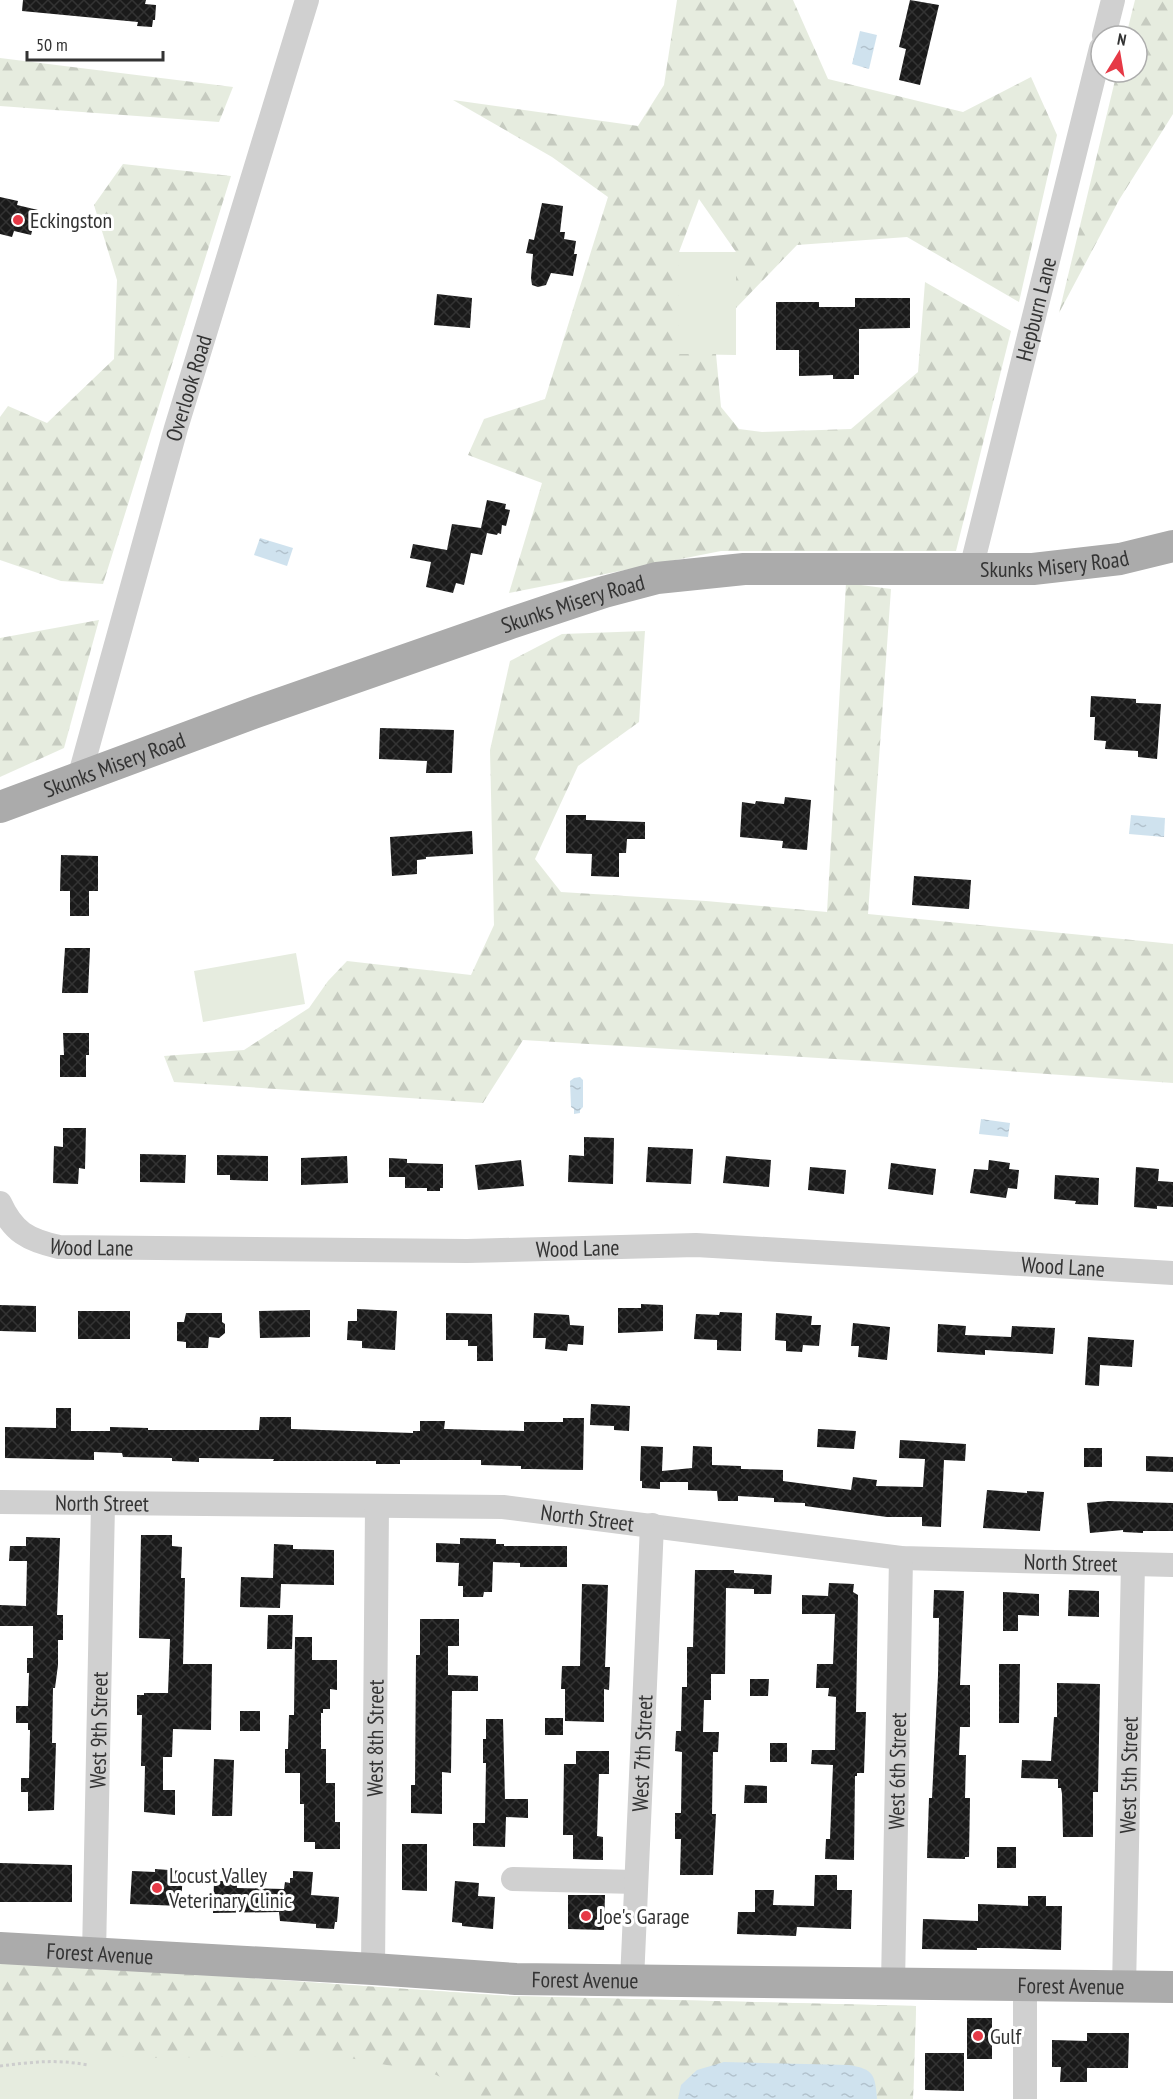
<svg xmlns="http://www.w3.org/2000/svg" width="1173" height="2099" viewBox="0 0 1173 2099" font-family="'PT Sans Narrow',sans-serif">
	<defs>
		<pattern id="forest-firs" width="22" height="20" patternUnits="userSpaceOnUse" patternTransform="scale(1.5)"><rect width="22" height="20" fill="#e6ecdf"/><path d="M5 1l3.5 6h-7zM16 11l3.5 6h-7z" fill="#c6cbc0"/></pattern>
		<pattern id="water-ripples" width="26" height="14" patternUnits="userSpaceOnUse" patternTransform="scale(1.5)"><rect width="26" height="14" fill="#cfe2ee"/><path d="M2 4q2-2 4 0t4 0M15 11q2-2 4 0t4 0" fill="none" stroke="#b2c2cd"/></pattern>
		<pattern id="building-cross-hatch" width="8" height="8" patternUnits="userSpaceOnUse" patternTransform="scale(1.5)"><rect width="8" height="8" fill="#1a1a1a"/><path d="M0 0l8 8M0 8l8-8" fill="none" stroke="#333"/></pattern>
	</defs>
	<rect width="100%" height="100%" fill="#fff"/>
	<g fill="#e6ecdf">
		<polygon points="679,252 736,252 736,355 679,354"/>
		<polygon points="296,953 305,1004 203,1022 194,971"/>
		<polygon points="0,1961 509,1996 916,2006 913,2099 0,2099"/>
	</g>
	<g fill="url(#forest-firs)">
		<polygon points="677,0 793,0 828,79 963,112 1031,77 1057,135 1019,302 907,237 797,245 736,308 736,252 699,199 679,252 679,354 716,354 721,407 739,429 762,432 851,429 918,372 925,282 1011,331 956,551 721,551 509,593 542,483 468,455 484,419 545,399 608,197 552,157 453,100 638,126 664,85"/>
		<polygon points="1135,0 1173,0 1173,114 1119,200 1059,313 1117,72 1137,72 1137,36 1126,36"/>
		<polygon points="0,58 233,87 219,122 0,106"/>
		<polygon points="123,164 231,176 103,584 61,581 0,560 0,417 8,406 47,423 114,359 117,280 94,205"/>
		<polygon points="846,583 891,589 868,914 1173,944 1173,1083 867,1061 523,1040 483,1103 174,1082 164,1056 244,1050 309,1008 328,981 347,961 471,975 494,925 490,750 510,661 562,634 645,631 639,722 578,766 535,859 561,892 706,901 827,912"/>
		<polygon points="99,620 64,748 0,777 0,638"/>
		<polygon points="0,1961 509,1996 916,2006 913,2099 877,2099 875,2078 724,2062 697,2070 681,2085 678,2099 488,2099 434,2074 334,2055 151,2058 54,2052 0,2058"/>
	</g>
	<g fill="url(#water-ripples)">
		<polygon points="860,31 877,35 869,69 852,64"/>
		<polygon points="260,538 293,548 287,566 254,555"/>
		<polygon points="1131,815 1165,818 1164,837 1129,834"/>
		<polygon points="580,1077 583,1080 583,1107 580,1110 580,1113 574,1114 574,1109 571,1107 570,1081 574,1078"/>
		<polygon points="981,1119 1010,1123 1008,1137 979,1134"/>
		<path d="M724 2062 849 2065C874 2069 875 2075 877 2099H678L681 2085 697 2070Z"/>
	</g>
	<g fill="url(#building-cross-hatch)">
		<polygon points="23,0 146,0 145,4 156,5 155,20 153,20 152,27 137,26 138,22 22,11"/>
		<polygon points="910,0 939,5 920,85 899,80 906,49 899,47"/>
		<polygon points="0,197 18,201 17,205 38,210 31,235 14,231 12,237 0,234"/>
		<polygon points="542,203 563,206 560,232 565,232 564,239 576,241 574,254 577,254 573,276 551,273 546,285 538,287 532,285 531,278 533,254 526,253 529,239 534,240"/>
		<polygon points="437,294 472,298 470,328 434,325"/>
		<polygon points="855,298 910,298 910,328 859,329 859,375 854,375 854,379 833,379 833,375 799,376 799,350 776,350 776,302 819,302 819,307 855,307"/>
		<polygon points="487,500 506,504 505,509 510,510 506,526 502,525 501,534 498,533 497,535 487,533 482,555 471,553 464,585 456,583 453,593 426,587 431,562 410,558 413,544 447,550 452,524 481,528"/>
		<polygon points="1091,696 1136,699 1136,703 1161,704 1157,759 1138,757 1138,751 1105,749 1106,741 1094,740 1095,717 1090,717"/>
		<polygon points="380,728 454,730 452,773 426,773 427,761 379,759"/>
		<polygon points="785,797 811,800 807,850 782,848 783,841 740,837 742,802 755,804 756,801 784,804"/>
		<polygon points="566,815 586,815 586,820 645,822 645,839 627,839 626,853 619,853 619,877 591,876 592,854 566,853"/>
		<polygon points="472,831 473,854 426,857 426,859 417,860 417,874 392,876 390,837"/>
		<polygon points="61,855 98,856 98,891 89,891 89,916 70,916 70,891 60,891"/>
		<polygon points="914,876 971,880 969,909 912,905"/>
		<polygon points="65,948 90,948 88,993 62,993"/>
		<polygon points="63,1033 89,1033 89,1055 86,1055 86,1077 60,1077 60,1055 64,1055"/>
		<polygon points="63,1128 86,1128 85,1169 79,1168 78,1184 53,1183 54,1146 63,1147"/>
		<polygon points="584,1137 614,1138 613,1184 568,1182 569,1155 584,1156"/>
		<polygon points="648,1147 693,1149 691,1184 646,1182"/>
		<polygon points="140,1154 186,1155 185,1183 140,1182"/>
		<polygon points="217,1155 268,1156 268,1181 230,1180 230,1175 217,1175"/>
		<polygon points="347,1156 348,1183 301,1185 301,1158"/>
		<polygon points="726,1156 771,1160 769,1187 723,1183"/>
		<polygon points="389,1158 407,1159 407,1163 443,1164 443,1188 440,1188 440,1191 427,1191 427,1188 405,1188 405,1177 389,1177"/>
		<polygon points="521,1160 524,1186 478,1190 475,1165"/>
		<polygon points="989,1160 1010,1163 1009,1169 1019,1170 1017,1189 1008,1188 1006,1198 970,1193 974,1169 988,1170"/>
		<polygon points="891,1163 936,1169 933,1195 888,1189"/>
		<polygon points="810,1167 846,1170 844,1194 808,1190"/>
		<polygon points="1136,1167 1159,1169 1158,1181 1173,1182 1173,1207 1157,1206 1157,1209 1134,1207"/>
		<polygon points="1055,1175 1099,1178 1098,1205 1075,1204 1076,1201 1054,1199"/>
		<polygon points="641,1304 663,1305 663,1331 618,1333 618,1308 641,1308"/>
		<polygon points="0,1305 36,1306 36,1332 0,1331"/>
		<polygon points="357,1309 397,1311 395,1350 362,1348 362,1341 347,1340 348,1321 357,1321"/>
		<polygon points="310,1310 310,1337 260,1338 259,1311"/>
		<rect x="78" y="1311" width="52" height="28"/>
		<polygon points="720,1312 742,1313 741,1351 717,1350 717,1340 694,1339 696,1314 719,1315"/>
		<polygon points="186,1313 222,1313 222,1322 225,1324 225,1333 219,1338 209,1337 208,1348 186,1348 186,1342 177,1341 177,1322 184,1322"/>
		<polygon points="446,1313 492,1314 493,1361 477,1361 477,1346 468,1346 468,1340 446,1340"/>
		<polygon points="534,1313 569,1315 570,1325 584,1326 583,1345 568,1344 567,1351 545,1349 546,1338 533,1338"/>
		<polygon points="776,1313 812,1316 811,1325 821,1325 819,1346 803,1345 802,1352 786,1351 786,1341 775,1340"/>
		<polygon points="853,1323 890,1327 887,1360 858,1357 859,1346 851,1346"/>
		<polygon points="938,1324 966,1326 965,1335 1011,1337 1012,1326 1055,1328 1053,1354 985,1350 985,1355 937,1352"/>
		<polygon points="1088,1337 1134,1340 1132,1367 1100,1365 1099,1386 1085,1385"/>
		<polygon points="591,1404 630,1406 629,1431 614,1430 614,1426 590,1425"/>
		<polygon points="56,1408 71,1408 71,1431 110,1431 110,1427 148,1428 148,1430 259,1430 260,1417 291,1417 291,1429 413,1433 413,1431 420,1431 420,1421 445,1421 444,1429 524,1431 524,1422 563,1422 563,1418 584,1418 583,1470 529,1469 521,1469 521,1466 481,1465 481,1460 400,1460 400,1464 376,1464 376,1461 273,1461 274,1459 199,1458 199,1462 172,1461 172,1458 123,1457 122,1453 94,1452 94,1460 5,1458 5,1427 56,1428"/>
		<polygon points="818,1429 856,1431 854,1449 817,1447"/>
		<polygon points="900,1440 966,1444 965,1461 944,1460 941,1527 922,1526 922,1517 887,1517 805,1506 805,1503 774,1502 774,1498 738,1496 738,1501 718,1501 717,1491 688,1490 688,1482 660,1482 660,1489 642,1488 642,1481 640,1481 641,1446 663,1447 662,1471 692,1468 693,1446 712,1447 712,1465 741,1466 741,1469 783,1470 783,1481 851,1490 853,1477 877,1480 876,1486 923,1487 925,1459 899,1458"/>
		<rect x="1084" y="1448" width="18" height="19"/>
		<polygon points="1146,1456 1173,1457 1173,1472 1146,1471"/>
		<polygon points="987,1490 1027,1493 1027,1491 1044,1492 1040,1531 983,1528"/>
		<polygon points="1108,1501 1173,1503 1173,1531 1143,1531 1143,1533 1123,1532 1123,1530 1090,1533 1087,1503"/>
		<polygon points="141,1535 172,1535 172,1546 182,1547 181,1578 185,1578 183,1664 212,1664 211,1730 173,1729 172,1757 163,1757 163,1790 175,1790 175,1815 144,1812 145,1766 141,1766 142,1715 137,1715 137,1695 144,1695 144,1693 168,1693 170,1639 139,1638"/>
		<polygon points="26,1537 60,1538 57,1615 63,1615 63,1640 58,1640 58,1665 55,1688 53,1688 52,1743 56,1743 54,1810 28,1811 28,1792 21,1792 21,1778 29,1778 30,1730 28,1730 28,1723 16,1723 16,1706 28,1706 29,1673 27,1673 27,1658 33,1658 33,1626 0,1626 0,1605 26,1606 27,1561 9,1561 10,1546 26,1546"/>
		<polygon points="460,1538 496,1539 496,1544 504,1544 504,1546 567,1546 567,1567 520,1567 520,1563 493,1562 492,1592 484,1592 483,1597 463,1597 463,1586 458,1586 459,1563 436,1562 436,1543 460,1544"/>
		<polygon points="274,1544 293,1545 293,1549 334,1550 334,1585 281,1584 280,1608 240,1607 241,1577 273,1578"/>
		<polygon points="695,1570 734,1570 734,1573 772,1575 771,1594 754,1594 754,1589 726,1588 725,1674 711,1674 711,1700 704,1700 703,1732 719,1732 718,1752 713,1752 712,1814 716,1814 713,1875 680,1875 681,1839 675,1839 675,1813 681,1813 682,1752 675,1751 676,1731 681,1731 682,1687 687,1687 687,1647 693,1647"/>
		<polygon points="829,1583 854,1584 853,1592 858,1595 856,1712 866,1712 864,1773 857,1773 857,1776 855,1776 854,1860 825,1859 826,1839 830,1839 833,1765 811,1764 812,1750 835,1750 836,1697 828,1696 829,1688 816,1688 817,1664 833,1664 835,1614 802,1614 802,1595 828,1596"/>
		<polygon points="582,1584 608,1585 605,1667 610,1667 609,1690 604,1689 604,1722 565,1721 565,1689 561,1689 562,1666 580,1666"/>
		<polygon points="934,1590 964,1591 960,1685 970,1685 970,1727 960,1727 959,1755 966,1755 965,1798 970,1798 969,1857 965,1857 965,1859 927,1858 929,1798 932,1798 938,1675 939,1618 933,1618"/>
		<polygon points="1069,1590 1099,1591 1099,1617 1068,1616"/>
		<polygon points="1003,1592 1039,1594 1039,1616 1018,1615 1018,1631 1003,1631"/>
		<polygon points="268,1615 293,1615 292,1649 267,1649"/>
		<polygon points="420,1619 459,1619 459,1646 448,1646 448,1675 478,1676 478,1691 452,1691 451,1773 442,1772 442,1814 411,1813 411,1785 415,1785 416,1655 420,1655"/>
		<polygon points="295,1637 312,1637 312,1660 337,1660 337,1690 330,1689 330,1709 323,1709 323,1713 321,1713 321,1749 326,1749 326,1783 335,1783 335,1822 340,1822 340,1849 315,1849 315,1842 304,1842 304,1804 300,1804 300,1773 285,1773 285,1749 288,1749 289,1715 294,1715"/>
		<polygon points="999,1664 1020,1664 1019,1723 999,1723"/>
		<polygon points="750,1679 769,1679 768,1696 750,1696"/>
		<polygon points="1057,1683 1100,1684 1098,1792 1093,1792 1093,1837 1063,1837 1062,1794 1061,1788 1058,1788 1058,1779 1021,1778 1022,1760 1051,1761 1054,1717 1057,1717"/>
		<rect x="240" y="1711" width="20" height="20"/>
		<rect x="545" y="1718" width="18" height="17"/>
		<polygon points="486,1719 503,1719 505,1799 528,1799 528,1818 506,1817 505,1847 473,1846 473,1823 485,1823 486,1763 483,1763 483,1739 486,1739"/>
		<rect x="770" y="1743" width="17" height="19"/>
		<polygon points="576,1751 609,1751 609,1774 599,1774 597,1836 603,1837 603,1860 573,1859 573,1835 563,1835 564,1764 576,1764"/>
		<polygon points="214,1759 234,1760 232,1816 212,1816"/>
		<polygon points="745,1785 767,1786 767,1803 744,1803"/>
		<polygon points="402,1844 427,1844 427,1891 402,1890"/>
		<rect x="997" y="1847" width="19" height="21"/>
		<polygon points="0,1863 72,1865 72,1902 0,1902"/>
		<polygon points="155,1869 183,1871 181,1906 130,1904 132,1871 155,1872"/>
		<polygon points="293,1871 313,1872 311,1895 339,1897 337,1922 335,1922 334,1929 316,1928 316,1924 280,1921 279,1912 213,1913 214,1881 237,1881 237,1888 284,1889 285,1882 290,1883 290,1878 293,1878"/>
		<polygon points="815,1875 837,1875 837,1890 852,1890 851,1929 797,1927 796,1936 737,1934 738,1912 755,1912 755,1890 774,1890 773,1905 814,1906"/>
		<polygon points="455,1881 479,1883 478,1896 495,1897 493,1929 462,1926 462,1923 452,1922"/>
		<polygon points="568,1895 605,1895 604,1930 568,1929"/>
		<polygon points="1028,1896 1046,1896 1046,1906 1062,1906 1061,1950 999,1948 977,1948 977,1950 922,1949 923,1919 978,1921 978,1904 1028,1906"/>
		<rect x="967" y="2018" width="25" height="41"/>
		<polygon points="1087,2033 1129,2033 1128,2068 1087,2068 1087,2082 1060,2082 1061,2067 1052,2067 1052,2040 1087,2041"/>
		<polygon points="925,2053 964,2053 964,2091 925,2090"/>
	</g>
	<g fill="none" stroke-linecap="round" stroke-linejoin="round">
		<path stroke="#cdcdcd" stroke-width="3" stroke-dasharray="3 3" stroke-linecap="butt" d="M0 2066C33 2062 55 2059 88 2065"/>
		<g stroke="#d0d0d0" stroke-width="24">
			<polyline points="1104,36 1113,0"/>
			<path id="s1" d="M971 569 1101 48"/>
			<path id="s2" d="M79 778 176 428 307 0"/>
			<path id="s3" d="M0 1203C13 1232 28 1240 59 1247L467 1251 696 1245 1173 1273"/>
			<path id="s4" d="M0 1502 503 1507 901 1558 1173 1565"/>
			<polyline points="513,1879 636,1882"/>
			<path id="s5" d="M94 1955 103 1504"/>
			<path id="s6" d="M373 1969 377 1507"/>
			<path id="s7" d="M632 1981 652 1525"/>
			<path id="s8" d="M893 1984 901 1558"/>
			<path id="s9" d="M1124 1987 1133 1564"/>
			<polyline points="1025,2099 1025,1984"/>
		</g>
		<g stroke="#ababab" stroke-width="32">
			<path id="s10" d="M0 807 256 712 511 623 604 592 657 578 744 569H1033L1120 559 1173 546"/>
			<path id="s11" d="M0 1948 373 1969 516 1979 1173 1987"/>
		</g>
	</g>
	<g fill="#e63946" stroke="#fff" stroke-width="2">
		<circle cx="18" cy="220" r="6"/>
		<circle cx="157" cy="1888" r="6"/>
		<circle cx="586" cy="1916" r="6"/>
		<circle cx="978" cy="2036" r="6"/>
	</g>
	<g text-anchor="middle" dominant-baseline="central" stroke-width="6" stroke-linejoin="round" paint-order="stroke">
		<g font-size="22" fill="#333" stroke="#fff" text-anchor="start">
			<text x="30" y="220">Eckingston</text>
			<text x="169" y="1875">Locust Valley<tspan x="169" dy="25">Veterinary Clinic</tspan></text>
			<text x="598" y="1916">Joe's Garage</text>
			<text x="990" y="2036">Gulf</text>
		</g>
		<g font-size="22" fill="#333" stroke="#fff">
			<text stroke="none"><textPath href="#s1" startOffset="268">Hepburn Lane</textPath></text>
			<text stroke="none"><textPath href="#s2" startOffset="405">Overlook Road</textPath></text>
			<text stroke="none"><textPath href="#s10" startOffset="1094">Skunks Misery Road</textPath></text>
			<text stroke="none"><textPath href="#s10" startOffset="608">Skunks Misery Road</textPath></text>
			<text stroke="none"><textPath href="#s10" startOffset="122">Skunks Misery Road</textPath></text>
			<text stroke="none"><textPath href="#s3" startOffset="110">Wood Lane</textPath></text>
			<text stroke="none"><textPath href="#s3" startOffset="596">Wood Lane</textPath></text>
			<text stroke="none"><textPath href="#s3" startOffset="1082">Wood Lane</textPath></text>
			<text stroke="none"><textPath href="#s4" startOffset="102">North Street</textPath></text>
			<text stroke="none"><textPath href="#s4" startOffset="588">North Street</textPath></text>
			<text stroke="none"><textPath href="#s4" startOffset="1074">North Street</textPath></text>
			<text stroke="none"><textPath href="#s5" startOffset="225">West 9th Street</textPath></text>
			<text stroke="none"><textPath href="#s6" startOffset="231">West 8th Street</textPath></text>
			<text stroke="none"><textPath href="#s7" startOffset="228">West 7th Street</textPath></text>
			<text stroke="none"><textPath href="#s8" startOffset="213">West 6th Street</textPath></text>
			<text stroke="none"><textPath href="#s9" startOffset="212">West 5th Street</textPath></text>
			<text stroke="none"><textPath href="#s11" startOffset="100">Forest Avenue</textPath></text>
			<text stroke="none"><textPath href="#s11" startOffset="586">Forest Avenue</textPath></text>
			<text stroke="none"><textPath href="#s11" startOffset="1072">Forest Avenue</textPath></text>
		</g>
	</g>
	<g transform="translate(1119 54) rotate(11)"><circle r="28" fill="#ffffff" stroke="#adadad" stroke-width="1.5"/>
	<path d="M0-4.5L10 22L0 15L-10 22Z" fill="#e63946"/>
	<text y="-9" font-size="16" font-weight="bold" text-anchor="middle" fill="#333333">N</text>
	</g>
	<path d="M27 51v9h136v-9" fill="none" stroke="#333333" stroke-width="3"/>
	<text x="36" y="51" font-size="18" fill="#333333" stroke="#ffffff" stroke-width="4.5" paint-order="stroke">50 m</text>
</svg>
